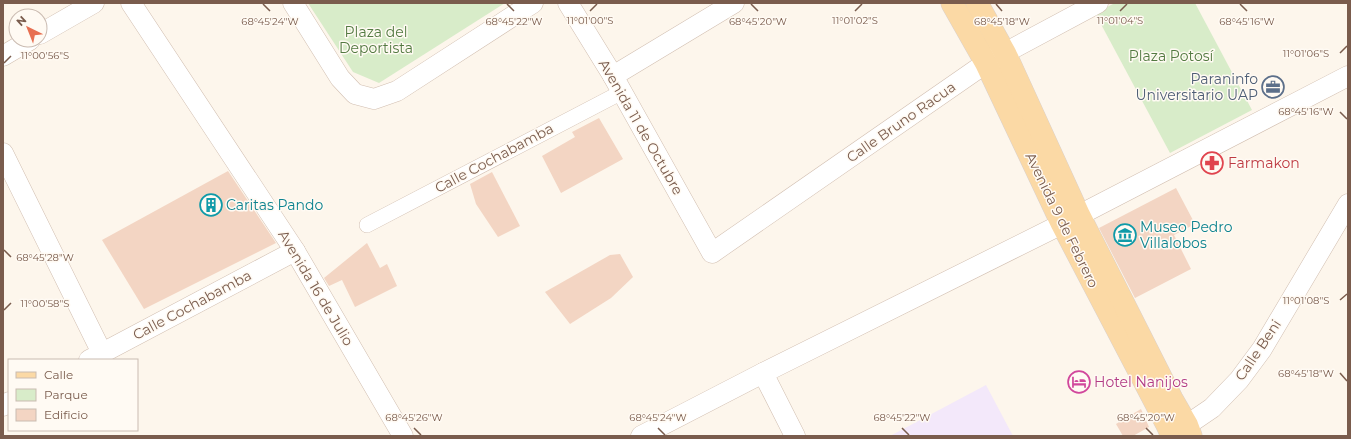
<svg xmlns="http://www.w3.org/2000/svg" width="1351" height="439" viewBox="0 0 1351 439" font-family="Montserrat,sans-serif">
	<rect width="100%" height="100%" fill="#fdf6ec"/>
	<polygon fill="#f3e8fa" points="986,385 1013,436 890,436"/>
	<g fill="#d8ecc9">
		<polygon points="308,3 505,3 379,83 353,72"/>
		<polygon points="1115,3 1195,3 1252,110 1170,153 1095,13"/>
	</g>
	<g fill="#f3d5c3">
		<polygon points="599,118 623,159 561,193 542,156 575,137 572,132"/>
		<polygon points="228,171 276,243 144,309 102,240"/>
		<polygon points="492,172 520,226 498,237 476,204 470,184"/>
		<polygon points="1176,188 1195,224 1174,235 1191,269 1135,298 1099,228"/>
		<polygon points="367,243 380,268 387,264 397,286 355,307 342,280 329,286 324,278"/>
		<polygon points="620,254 633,277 611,298 570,324 545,292 610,255"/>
		<polygon points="1141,409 1149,427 1133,436 1123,436 1116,424"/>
	</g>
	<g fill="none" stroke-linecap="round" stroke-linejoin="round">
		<g stroke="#d1beb0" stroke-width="16">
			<polyline id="pedestrian" points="367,225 622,92"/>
		</g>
		<g stroke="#d1beb0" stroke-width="21">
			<g id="minor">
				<polyline points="131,3 295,251 403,436"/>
				<polyline points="293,3 340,78 355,94 374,99 397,91 533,3"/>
				<polyline points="568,3 613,76 712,253 986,63 1098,3"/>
				<polyline points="40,34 94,3"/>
				<polyline points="3,56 30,40"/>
				<polyline points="613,76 734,3"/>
				<polyline points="3,153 102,353"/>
				<polyline points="89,360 295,251"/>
				<polyline points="763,373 795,436"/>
				<polyline points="3,406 9,402"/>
				<polyline points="1173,433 1187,425 1212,408 1239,380 1262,349 1348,204"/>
				<polyline points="641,436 763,373 1062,224 1348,76"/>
			</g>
		</g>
		<g stroke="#dad1cd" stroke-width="23">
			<g id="primary">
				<polyline points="952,3 986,63 1062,224 1167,425 1172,436"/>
				<polyline points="977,3 1005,53 1079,215 1172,399 1187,425 1191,436"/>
			</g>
		</g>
		<use href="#pedestrian" stroke="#fff" stroke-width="15"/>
		<use href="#minor" stroke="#fff" stroke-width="20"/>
		<use href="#primary" stroke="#fbd9a5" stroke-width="22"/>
	</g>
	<path fill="none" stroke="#7a5c4d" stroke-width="1.5" d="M263 4 270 11M507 4 514 11M751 4 758 11M996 4 1002 11M1240 4 1247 11M590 11 597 4M855 11 862 4M1120 11 1127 4M1340 53 1347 46M4 63 11 56M1340 112 1347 119M4 250 11 257M1340 300 1347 294M4 310 11 303M1340 373 1347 381M414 428 421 435M658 428 665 435M902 428 909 435M1146 428 1153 435"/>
	<defs>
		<g id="office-ring" transform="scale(1.15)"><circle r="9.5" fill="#fffaf3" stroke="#5c6f8a" stroke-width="1.5"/><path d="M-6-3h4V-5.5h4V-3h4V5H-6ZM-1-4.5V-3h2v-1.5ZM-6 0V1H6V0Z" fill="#5c6f8a"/></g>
		<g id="pharmacy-ring" transform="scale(1.15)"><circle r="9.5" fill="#fffaf3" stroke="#e0444e" stroke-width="1.5"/><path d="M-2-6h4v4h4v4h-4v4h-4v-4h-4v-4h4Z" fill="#e0444e"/></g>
		<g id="building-ring" transform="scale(1.15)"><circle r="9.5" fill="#fffaf3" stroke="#0f9aa8" stroke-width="1.5"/><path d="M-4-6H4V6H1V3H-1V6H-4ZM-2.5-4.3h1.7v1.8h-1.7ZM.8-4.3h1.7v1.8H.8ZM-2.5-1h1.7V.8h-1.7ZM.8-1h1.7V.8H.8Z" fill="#0f9aa8"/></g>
		<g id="museum-ring" transform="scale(1.15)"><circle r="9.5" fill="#fffaf3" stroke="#0f9aa8" stroke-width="1.5"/><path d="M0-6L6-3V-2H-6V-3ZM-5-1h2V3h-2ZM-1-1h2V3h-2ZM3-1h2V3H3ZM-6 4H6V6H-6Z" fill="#0f9aa8"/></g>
		<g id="hotel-ring" transform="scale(1.15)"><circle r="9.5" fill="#fffaf3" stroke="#d1479c" stroke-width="1.5"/><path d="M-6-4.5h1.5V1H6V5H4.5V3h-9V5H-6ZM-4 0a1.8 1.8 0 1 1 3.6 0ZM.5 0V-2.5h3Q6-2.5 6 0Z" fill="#d1479c"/></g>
	</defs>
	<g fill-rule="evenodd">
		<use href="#office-ring" x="1273" y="87"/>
		<use href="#pharmacy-ring" x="1212" y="163"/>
		<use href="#building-ring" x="211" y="205"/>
		<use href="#museum-ring" x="1125" y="235"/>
		<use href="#hotel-ring" x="1079" y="382"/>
	</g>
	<g text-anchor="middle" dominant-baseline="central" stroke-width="3" stroke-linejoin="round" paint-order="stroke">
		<g font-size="14" fill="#537a41" stroke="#fffaf3">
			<text x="376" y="32">Plaza del<tspan x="376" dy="16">Deportista</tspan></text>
			<text x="1171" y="56">Plaza Potosí</text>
		</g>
		<g font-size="14" fill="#4e5e75" stroke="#fffaf3" text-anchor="end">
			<text x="1258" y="79">Paraninfo<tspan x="1258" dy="16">Universitario UAP</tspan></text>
		</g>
		<g font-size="14" fill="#7a5c4d" stroke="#fffaf3">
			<text transform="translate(901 122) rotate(-35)">Calle Bruno Racua</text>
			<text transform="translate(641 127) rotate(60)">Avenida 11 de Octubre</text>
			<text transform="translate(494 158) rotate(-28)">Calle Cochabamba</text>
			<text transform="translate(1062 220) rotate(64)">Avenida 9 de Febrero</text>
			<text transform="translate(316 288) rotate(59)">Avenida 16 de Julio</text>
			<text transform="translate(192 305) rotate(-28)">Calle Cochabamba</text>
			<text transform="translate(1258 350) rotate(-56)">Calle Beni</text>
		</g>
		<g font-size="14" fill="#be3a42" stroke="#fffaf3" text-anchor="start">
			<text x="1228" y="163">Farmakon</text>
		</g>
		<g font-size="14" fill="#0d838f" stroke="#fffaf3" text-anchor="start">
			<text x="226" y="205">Caritas Pando</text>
			<text x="1140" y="227">Museo Pedro<tspan x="1140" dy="16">Villalobos</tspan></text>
		</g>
		<g font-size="14" fill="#b23c85" stroke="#fffaf3" text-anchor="start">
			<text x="1094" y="382">Hotel Nanijos</text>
		</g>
	</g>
	<g font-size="10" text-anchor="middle" fill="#7a5c4d" stroke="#fffaf3" stroke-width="3" stroke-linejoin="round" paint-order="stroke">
		<text x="590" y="24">11°01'00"S</text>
		<text x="855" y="24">11°01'02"S</text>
		<text x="1120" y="24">11°01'04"S</text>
		<text x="270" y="25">68°45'24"W</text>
		<text x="514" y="25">68°45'22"W</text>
		<text x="758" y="25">68°45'20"W</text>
		<text x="1247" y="25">68°45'16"W</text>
		<text x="1002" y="25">68°45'18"W</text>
		<text x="1306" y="57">11°01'06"S</text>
		<text x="45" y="59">11°00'56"S</text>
		<text x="1306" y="115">68°45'16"W</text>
		<text x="45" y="261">68°45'28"W</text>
		<text x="1306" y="304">11°01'08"S</text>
		<text x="45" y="307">11°00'58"S</text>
		<text x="1306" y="377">68°45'18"W</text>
		<text x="414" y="421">68°45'26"W</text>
		<text x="658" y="421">68°45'24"W</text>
		<text x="902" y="421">68°45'22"W</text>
		<text x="1146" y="421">68°45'20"W</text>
	</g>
	<rect width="1351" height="439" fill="none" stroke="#7a5c4d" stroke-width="8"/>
	<rect x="8" y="359" width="130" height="72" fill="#fffaf3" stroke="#cabbb1"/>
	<rect x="16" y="372" width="20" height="6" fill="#fbd9a5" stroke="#cabbb1"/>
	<text x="44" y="379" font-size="12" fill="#7a5c4d">Calle</text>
	<rect x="16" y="389" width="20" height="12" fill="#d8ecc9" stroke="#cabbb1"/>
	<text x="44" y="399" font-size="12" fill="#7a5c4d">Parque</text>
	<rect x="16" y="409" width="20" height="12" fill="#f3d5c3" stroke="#cabbb1"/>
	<text x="44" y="419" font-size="12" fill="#7a5c4d">Edificio</text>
	<g transform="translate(28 28) rotate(317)"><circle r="19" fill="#fffaf3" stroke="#cabbb1"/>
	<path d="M0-3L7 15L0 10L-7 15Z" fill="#e76f51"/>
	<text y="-6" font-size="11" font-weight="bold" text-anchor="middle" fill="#7a5c4d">N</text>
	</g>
</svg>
